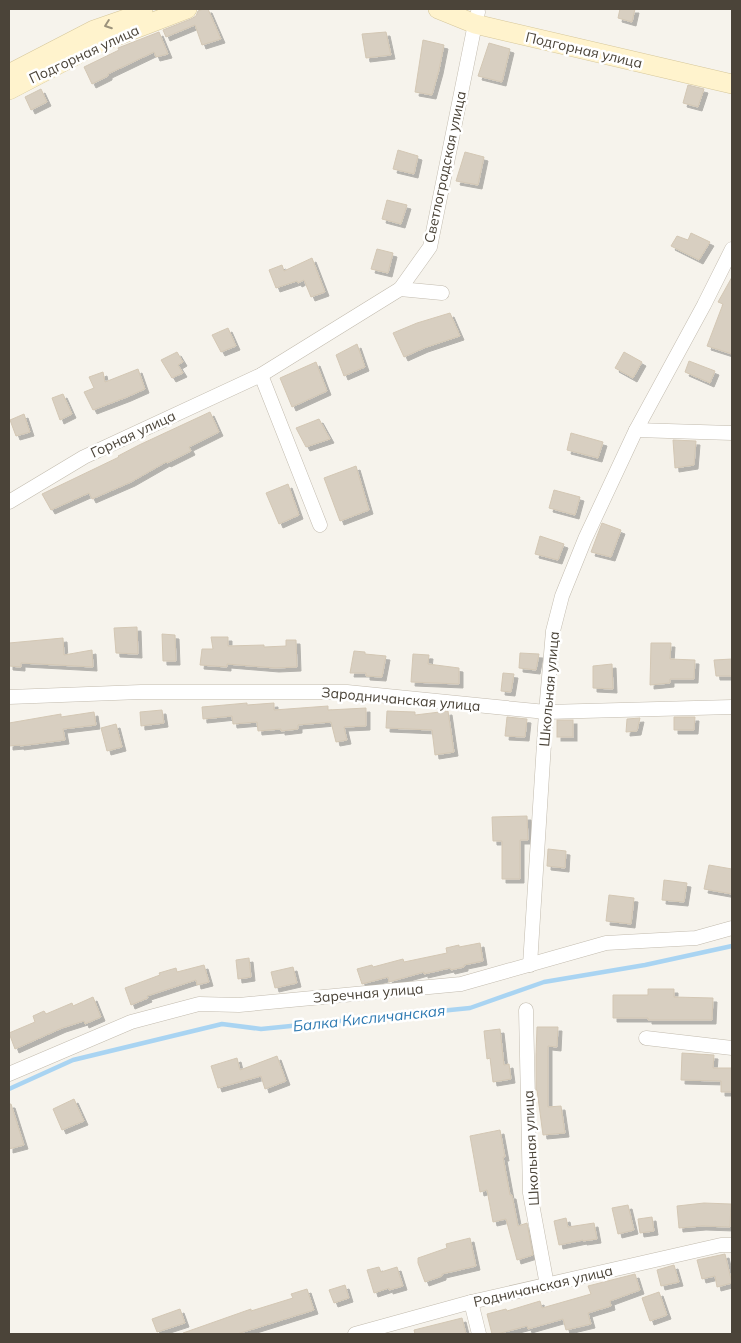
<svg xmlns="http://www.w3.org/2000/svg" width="741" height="1343" viewBox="0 0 741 1343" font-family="Mulish,sans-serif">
	<defs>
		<filter id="shadow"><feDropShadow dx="4" dy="4" stdDeviation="0" flood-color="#0004"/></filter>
	</defs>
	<rect width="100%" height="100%" fill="#f6f3ec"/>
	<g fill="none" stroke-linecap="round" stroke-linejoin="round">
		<polyline stroke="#a9d4f2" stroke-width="4.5" points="9,1089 73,1060 222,1024 261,1029 470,1008 544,982 645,965 732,946"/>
	</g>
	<g fill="#d8cfc1" stroke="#d3c7b4" filter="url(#shadow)">
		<polygon points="203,9 208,9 221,39 202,45 195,25 166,37 163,30 191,19 196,16 198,11"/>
		<polygon points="620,9 635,9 632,22 618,18"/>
		<polygon points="159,32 168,54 156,57 154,52 108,74 108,76 92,84 84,67 119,50 118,48"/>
		<polygon points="386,32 391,55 366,58 362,34"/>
		<polygon points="423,40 444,45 439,70 432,95 415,92"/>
		<polygon points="489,43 510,49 502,82 478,76"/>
		<polygon points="688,85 704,89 698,107 683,103"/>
		<polygon points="41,89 47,102 31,110 25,97"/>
		<polygon points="398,150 418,156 414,174 393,169"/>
		<polygon points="465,152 484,157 478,185 456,181"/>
		<polygon points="387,200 407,205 401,224 382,219"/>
		<polygon points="691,233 710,242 699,260 671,246 677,236 688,240"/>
		<polygon points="377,249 393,253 388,273 371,269"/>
		<polygon points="312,258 325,292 311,297 304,280 298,283 297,281 276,288 269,270 282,265 284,271"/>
		<polygon points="732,277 732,354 707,346 723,304 718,302"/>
		<polygon points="450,313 460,336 424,348 404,357 393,333 417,323"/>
		<polygon points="228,328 236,346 221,352 212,335"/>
		<polygon points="357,344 365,367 344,376 336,355"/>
		<polygon points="177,352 183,362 178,365 183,373 172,378 161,360"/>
		<polygon points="624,352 642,362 633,378 615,368"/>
		<polygon points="689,361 715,371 710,383 685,372"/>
		<polygon points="316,362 327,391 292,407 280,378"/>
		<polygon points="138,369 145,389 127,397 93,410 84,392 94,388 89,377 103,372 105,382"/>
		<polygon points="63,394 72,414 60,420 52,398"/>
		<polygon points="210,412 219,432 189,447 191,451 167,463 166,462 131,482 92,499 89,493 51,510 42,494 119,457 118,456 139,445"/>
		<polygon points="24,414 30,432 16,436 10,420"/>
		<polygon points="319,419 330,439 306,447 296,428"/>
		<polygon points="571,433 603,442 598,458 567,450"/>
		<polygon points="673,440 696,441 694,465 675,468"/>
		<polygon points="356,466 369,510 340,521 324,478"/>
		<polygon points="288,484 299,515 279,524 266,493"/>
		<polygon points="554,490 580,497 575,515 549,508"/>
		<polygon points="602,523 621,530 611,557 591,552"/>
		<polygon points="540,536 564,544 558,560 535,554"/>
		<polygon points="137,627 138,654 116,653 114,628"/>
		<polygon points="162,634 175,635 176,661 163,661"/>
		<polygon points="211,637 228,637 228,646 264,645 264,647 286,646 286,640 296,640 297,667 275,668 227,664 227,667 200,665 202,649 213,649"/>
		<polygon points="63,638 64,655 92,650 93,667 21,663 21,667 9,666 9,643"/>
		<polygon points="651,643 671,643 670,659 695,660 694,679 670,679 670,683 650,685"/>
		<polygon points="354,651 365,652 365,654 386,656 382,677 366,676 366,673 350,673"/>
		<polygon points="520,653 539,654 536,670 519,668"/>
		<polygon points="413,654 429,655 428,664 459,668 459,684 411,682"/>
		<polygon points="732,659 732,676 716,676 714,660"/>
		<polygon points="612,664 613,689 593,688 593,666"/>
		<polygon points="503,673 514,674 511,692 501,691"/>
		<polygon points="247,703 247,705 274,703 274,710 328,706 328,710 366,708 366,726 344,727 347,740 336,742 331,722 298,725 298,729 281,731 281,729 258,731 257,722 233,724 232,716 203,719 202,707"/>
		<polygon points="162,710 164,723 141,726 140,712"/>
		<polygon points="387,711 415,712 415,715 448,711 454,752 435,755 432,730 386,728"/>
		<polygon points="94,712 96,725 63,729 65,740 20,746 20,745 9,746 9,723 61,714 61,717"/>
		<polygon points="507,717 527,719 525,737 505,736"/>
		<polygon points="674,717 695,717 694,730 674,730"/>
		<polygon points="640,718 637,731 626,732 627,719"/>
		<rect x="557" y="720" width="16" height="17"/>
		<polygon points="116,724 122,747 107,751 101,728"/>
		<polygon points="527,816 528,840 520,840 520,879 502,879 502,841 493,841 492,817"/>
		<polygon points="548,849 566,851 565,868 547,866"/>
		<polygon points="709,865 732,869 732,894 704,889"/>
		<polygon points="664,880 687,883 684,902 662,900"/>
		<polygon points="609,895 634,898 631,924 606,921"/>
		<polygon points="480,943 483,961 464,965 464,967 451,970 450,968 424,974 424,972 389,982 388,977 362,984 357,969 372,965 373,967 403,959 404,962 447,953 446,948 459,945 459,947"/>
		<polygon points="249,958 251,977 238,979 236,960"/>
		<polygon points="204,965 209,982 197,985 196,980 147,996 148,998 131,1005 125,988 160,975 159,973 176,968 177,972"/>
		<polygon points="293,967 297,983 275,988 271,972"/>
		<polygon points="648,989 674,989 674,997 713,998 712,1020 648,1020 648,1018 613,1018 613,995 648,995"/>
		<polygon points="93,997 101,1017 85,1024 84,1021 62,1028 15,1049 9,1033 35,1022 33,1016 44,1011 46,1014 72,1003 73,1006"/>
		<polygon points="537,1027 558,1027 557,1047 548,1046 548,1107 561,1106 565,1133 543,1135 537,1090 536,1090 536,1055"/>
		<polygon points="500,1029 504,1065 509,1064 511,1079 493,1082 490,1058 487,1059 484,1031"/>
		<polygon points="682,1053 714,1055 713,1068 732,1068 732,1092 721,1092 721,1081 681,1080"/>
		<polygon points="277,1056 286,1081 265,1089 261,1076 218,1088 211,1066 237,1058 240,1070"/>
		<polygon points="74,1099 84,1121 62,1130 53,1109"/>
		<polygon points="9,1104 11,1104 24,1145 9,1149"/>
		<polygon points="500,1130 505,1157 503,1157 510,1195 512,1195 518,1226 527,1223 533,1255 517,1260 506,1219 493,1222 487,1190 480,1192 470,1136"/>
		<polygon points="704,1203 731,1204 730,1227 702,1226 679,1228 677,1206"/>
		<polygon points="628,1205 634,1230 618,1234 612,1208"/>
		<polygon points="652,1217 654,1231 640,1233 638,1219"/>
		<polygon points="566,1218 568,1227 594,1223 597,1239 583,1241 583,1240 559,1245 554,1221"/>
		<polygon points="470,1238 476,1266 442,1274 442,1276 425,1282 418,1263 418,1258 447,1248 446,1244"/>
		<polygon points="725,1254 732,1283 717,1287 715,1276 702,1279 697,1260"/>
		<polygon points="674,1265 679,1282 661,1286 657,1270"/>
		<polygon points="379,1267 381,1272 397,1267 403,1286 389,1290 389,1288 374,1293 367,1270"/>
		<polygon points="635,1274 640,1290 610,1301 611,1306 588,1313 591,1324 566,1330 563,1319 528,1329 527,1326 497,1334 492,1334 487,1314 506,1309 507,1311 540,1301 542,1308 591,1294 588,1286"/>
		<polygon points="345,1285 349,1298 334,1303 329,1290"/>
		<polygon points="307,1289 314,1310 237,1334 183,1334 183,1333 251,1309 251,1311 293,1298 291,1294"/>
		<polygon points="659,1292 667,1315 650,1321 642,1298"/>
		<polygon points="180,1309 185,1323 157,1332 152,1319"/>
		<polygon points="462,1318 466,1334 415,1334 414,1330"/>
	</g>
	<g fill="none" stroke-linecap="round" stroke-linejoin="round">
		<g stroke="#c2bbae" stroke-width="15">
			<g id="street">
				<polyline points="400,289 442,293"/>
				<polyline points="261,375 320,525"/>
				<polyline points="636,430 732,433"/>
				<polyline points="9,502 84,457 261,375 400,289 430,247 475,24 478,12"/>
				<polyline points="9,697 141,692 347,692 546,712 732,707"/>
				<polyline points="530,965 546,712 553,631 562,596 585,539 636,430 704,305 732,249"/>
				<polyline points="526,1010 530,1193 547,1285"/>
				<polyline points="646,1038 732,1048"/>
				<polyline points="9,1074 131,1022 199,1004 239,1005 461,984 606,943 696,938 732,928"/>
				<polyline points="471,1302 479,1334"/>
				<polyline points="355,1334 471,1302 721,1245 732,1245"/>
			</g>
		</g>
		<g stroke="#d6c79b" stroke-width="20">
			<g id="secondary">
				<polyline points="438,9 475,24 732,84"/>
				<polyline points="9,74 94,30 143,13"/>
				<polyline points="9,90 101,42 187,9"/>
			</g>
		</g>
		<use href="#street" stroke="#fff" stroke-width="14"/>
		<use href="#secondary" stroke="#fff3cd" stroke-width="19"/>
	</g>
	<defs><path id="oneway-chevron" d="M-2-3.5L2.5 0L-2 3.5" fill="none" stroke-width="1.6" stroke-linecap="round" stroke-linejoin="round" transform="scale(1.25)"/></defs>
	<use stroke="#9c937c" href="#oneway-chevron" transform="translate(108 25) rotate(160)"/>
	<g text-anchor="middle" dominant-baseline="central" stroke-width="5" stroke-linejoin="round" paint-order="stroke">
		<g font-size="14" fill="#4b4439" stroke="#fff">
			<text transform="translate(584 50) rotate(13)">Подгорная улица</text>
			<text transform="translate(84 54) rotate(-25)">Подгорная улица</text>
			<text transform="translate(445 167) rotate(-78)">Светлоградская улица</text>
			<text transform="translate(133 434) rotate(-25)">Горная улица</text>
			<text transform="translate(549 689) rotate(-85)">Школьная улица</text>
			<text transform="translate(401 699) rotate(5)">Зародничанская улица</text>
			<text transform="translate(368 993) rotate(-5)">Заречная улица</text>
			<text transform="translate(531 1148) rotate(-93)">Школьная улица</text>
			<text transform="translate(543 1286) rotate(-13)">Родничанская улица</text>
		</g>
		<g font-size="15" font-style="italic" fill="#2e7ab2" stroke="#fff">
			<text transform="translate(369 1018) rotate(-6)">Балка Кисличанская</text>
		</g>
	</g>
	<rect width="741" height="1343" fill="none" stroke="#4b4439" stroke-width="20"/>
</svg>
